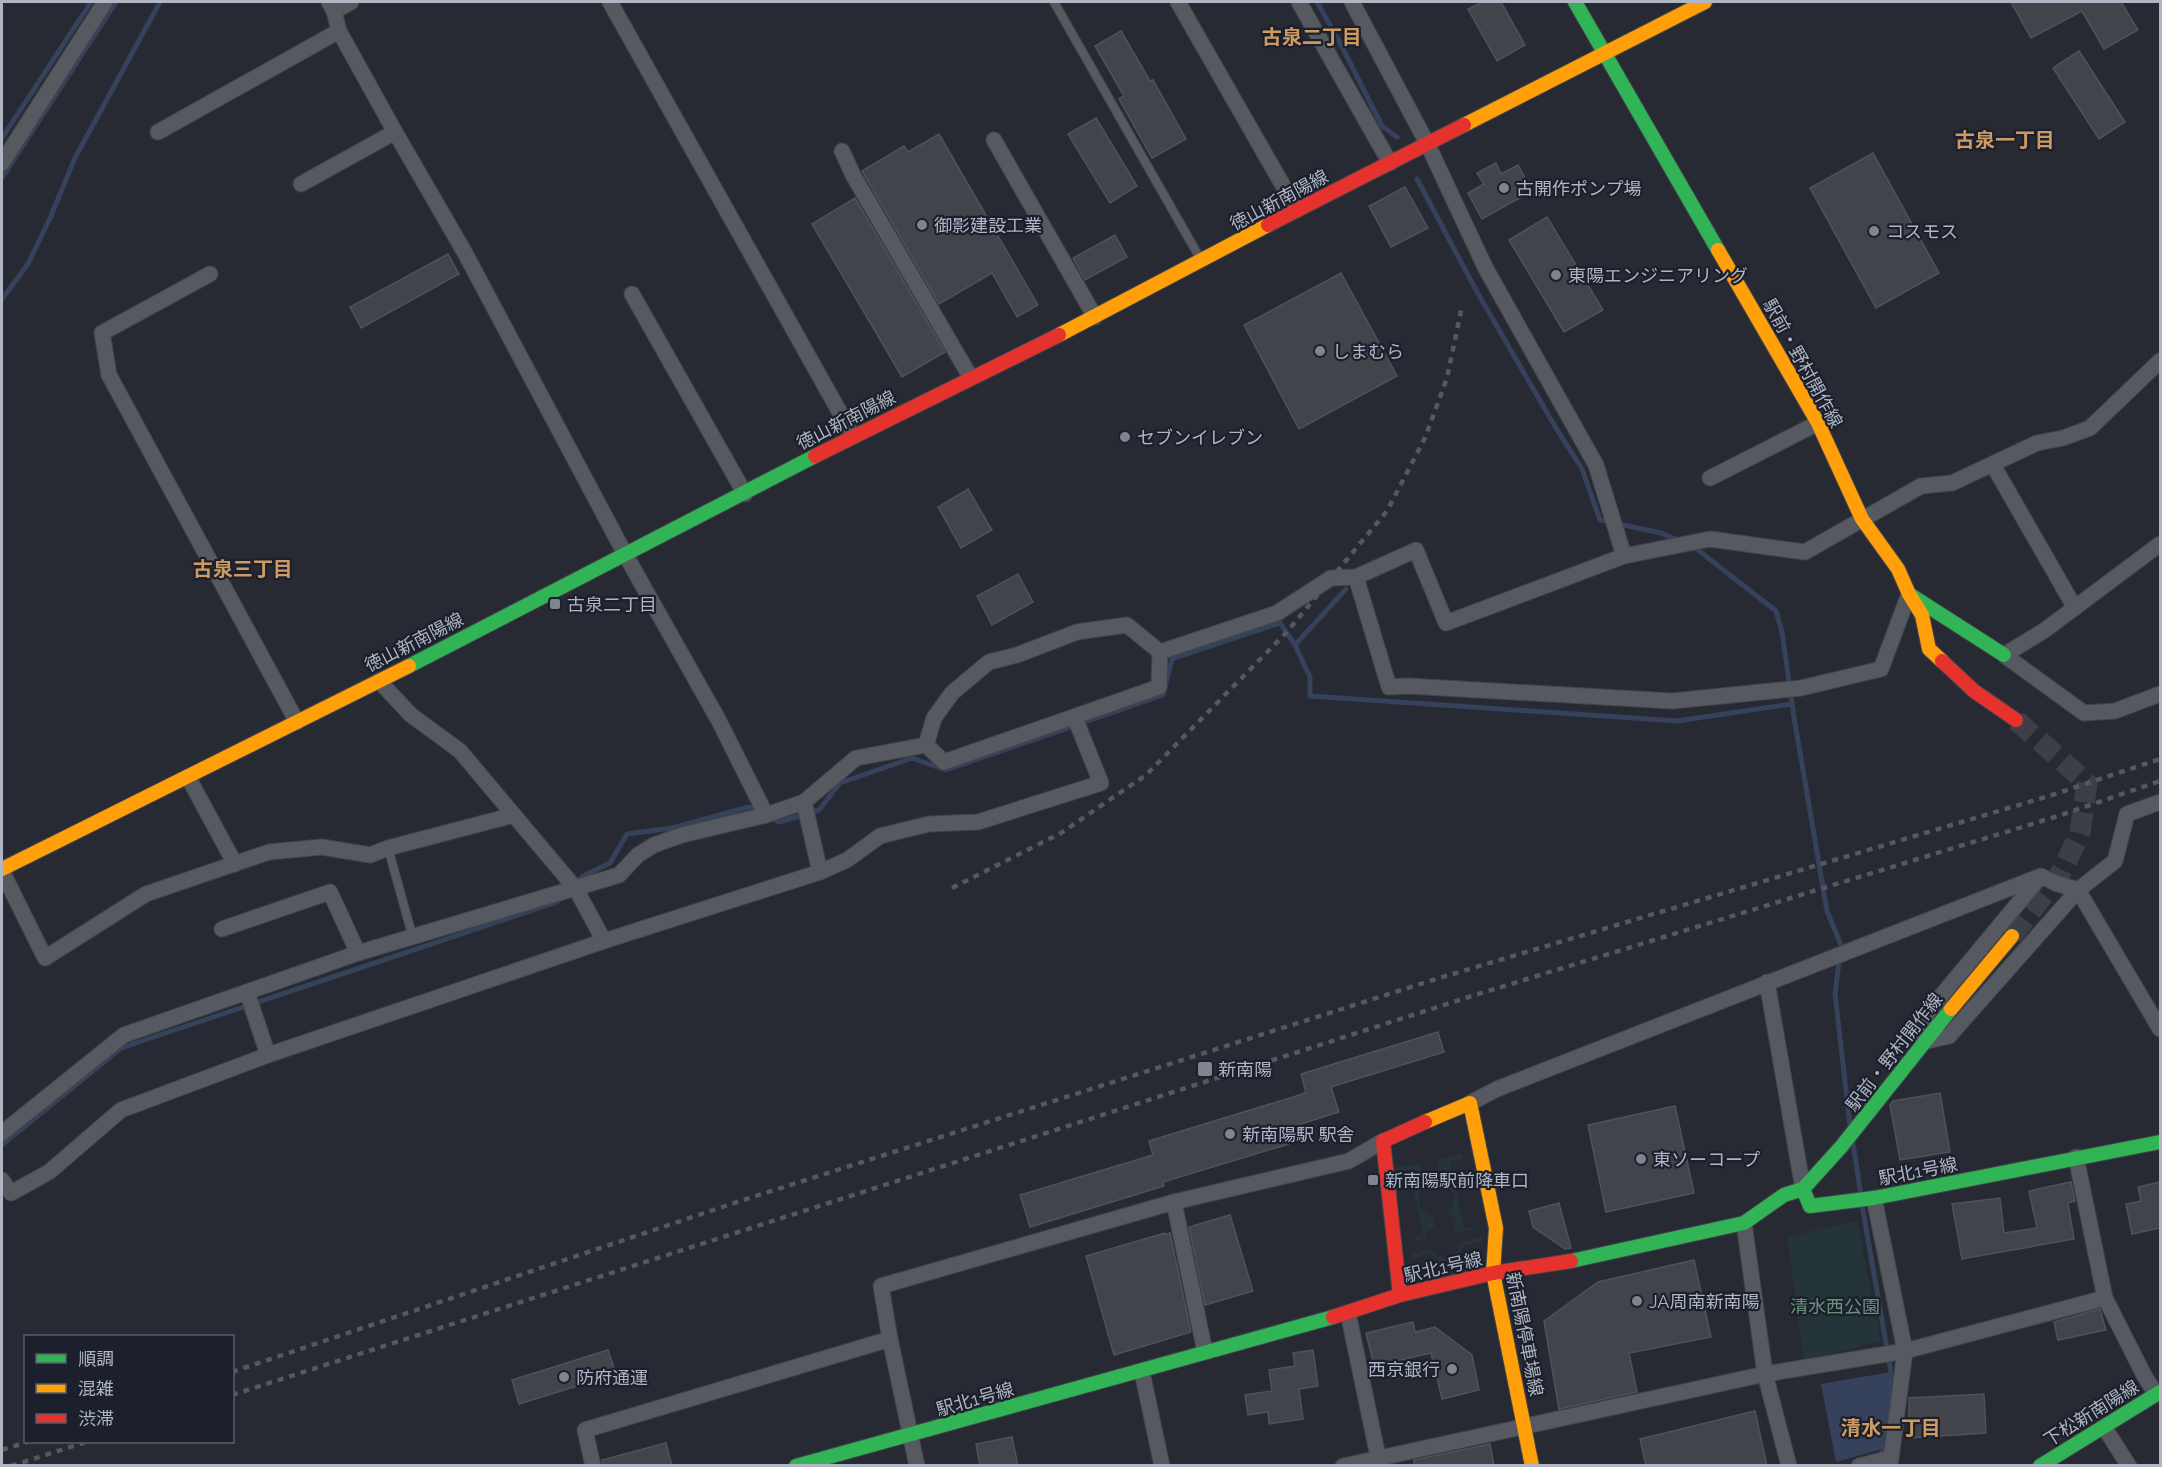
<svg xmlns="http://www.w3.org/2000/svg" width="2162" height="1467" viewBox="0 0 2162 1467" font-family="Raleway,'Noto Sans JP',sans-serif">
	<rect width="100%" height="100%" fill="#272a32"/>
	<g fill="#253438">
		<polygon points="1462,1154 1463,1159 1450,1162 1464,1228 1476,1226 1478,1227 1457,1234 1453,1225 1457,1220 1453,1216 1446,1214 1453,1206 1454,1194 1440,1180 1437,1159"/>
		<polygon points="1421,1164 1423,1183 1419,1194 1420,1208 1432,1216 1435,1227 1426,1233 1426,1238 1412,1242 1412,1239 1423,1236 1410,1170 1396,1170 1395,1167"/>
		<polygon points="1857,1220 1881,1341 1804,1360 1787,1237"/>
		<path d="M1482 1237 1483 1242 1464 1245C1461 1258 1453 1262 1440 1262L1428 1253 1413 1259 1411 1254 1430 1249 1436 1256 1447 1259 1457 1253 1460 1243Z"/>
	</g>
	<polygon fill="#36425b" points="1891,1372 1882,1449 1836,1462 1821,1384"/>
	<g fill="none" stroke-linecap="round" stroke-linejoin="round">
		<g stroke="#36425b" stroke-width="5">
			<polyline points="1317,2 1338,39 1382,126 1397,137"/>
			<polyline points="2,138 91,2"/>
			<polyline points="2,178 116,2"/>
			<polyline points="1417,179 1477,292 1556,428 1582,469 1600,520 1661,533 1680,541"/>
			<polyline points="2,299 28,264 51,216 75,158 160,2"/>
			<polyline points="1694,547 1776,611 1782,632 1794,717 1827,911 1841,945 1835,994 1850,1125"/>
			<polyline points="1295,645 1346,589"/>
			<polyline points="771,818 779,822 819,810 840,783 912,758 946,770 1163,695 1172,659 1280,623 1295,645 1310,677 1310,696 1677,721 1792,704"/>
			<polyline points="576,883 583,876 610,863 627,834 672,828 749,807 759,812"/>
			<polyline points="1853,1143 1861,1196"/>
			<polyline points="2,1145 121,1048 557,902 563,896"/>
			<polyline points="1862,1205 1891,1372 1882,1453"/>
		</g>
	</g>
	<g fill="#41444b" stroke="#4f525a" stroke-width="1.5">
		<polygon points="1483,2 1501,2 1525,45 1497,61 1468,9"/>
		<polygon points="2011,2 2121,2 2138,30 2104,49 2082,11 2031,38"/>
		<polygon points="1121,31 1150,81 1153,80 1186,139 1152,158 1119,99 1124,96 1095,46"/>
		<polygon points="2079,51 2125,122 2099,139 2053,68"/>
		<polygon points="1096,118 1137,186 1110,203 1068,134"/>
		<polygon points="939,134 1038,305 1017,317 992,273 939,304 862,171 904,146 908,152"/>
		<polygon points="1873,153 1939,273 1876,308 1810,188"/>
		<polygon points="1496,163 1501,174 1518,165 1532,191 1482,219 1468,193 1484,184 1477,173"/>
		<polygon points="1405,187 1428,228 1391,247 1369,206"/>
		<polygon points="855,198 945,352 902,377 812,224"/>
		<polygon points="1547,217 1603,310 1564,332 1509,240"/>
		<polygon points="1115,235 1127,257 1085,280 1073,258"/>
		<polygon points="448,254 459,274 361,328 350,307"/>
		<polygon points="1341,273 1397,376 1299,429 1244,325"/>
		<polygon points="968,489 992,530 961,548 938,507"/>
		<polygon points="1018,574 1033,602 992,625 977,596"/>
		<polygon points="1438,1032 1444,1052 1331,1087 1339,1112 1288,1128 1292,1143 1163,1182 1164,1186 1030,1227 1020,1195 1153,1155 1149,1141 1306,1093 1301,1074"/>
		<polygon points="1940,1093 1950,1152 1900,1160 1890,1105 1893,1101"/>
		<polygon points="1675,1106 1694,1193 1606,1212 1588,1125"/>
		<polygon points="2071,1182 2075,1201 2068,1203 2074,1239 1962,1259 1952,1204 2000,1198 2004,1233 2037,1228 2029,1191"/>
		<polygon points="2160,1182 2160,1228 2132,1234 2126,1204 2141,1201 2138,1187"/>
		<polygon points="1559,1203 1571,1248 1565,1249 1533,1227 1529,1211"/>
		<polygon points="1230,1215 1253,1291 1205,1305 1189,1227"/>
		<polygon points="1165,1233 1165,1235 1170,1233 1191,1332 1114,1355 1086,1256"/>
		<polygon points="1694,1260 1711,1337 1629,1353 1637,1392 1559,1409 1544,1321 1598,1282"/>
		<polygon points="2100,1309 2106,1330 2058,1340 2054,1322"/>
		<polygon points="1413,1322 1415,1332 1435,1327 1472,1355 1479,1390 1442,1399 1431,1353 1374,1366 1366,1333"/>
		<polygon points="608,1350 616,1374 519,1404 512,1380"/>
		<polygon points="1313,1350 1318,1386 1299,1389 1303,1419 1269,1424 1268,1412 1248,1415 1245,1395 1272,1391 1269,1370 1295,1366 1293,1353"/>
		<polygon points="1984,1394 1986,1433 1909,1438 1909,1398"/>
		<polygon points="1755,1411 1767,1466 1646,1466 1640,1439"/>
		<polygon points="1012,1437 1018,1466 980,1466 976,1444"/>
		<polygon points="666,1443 672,1466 603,1466 602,1460"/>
		<polygon points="1490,1444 1494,1466 1414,1466 1414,1460"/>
	</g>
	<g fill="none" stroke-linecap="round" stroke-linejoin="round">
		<polyline stroke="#3c3f48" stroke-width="21" stroke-dasharray="21 10" stroke-linecap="butt" points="2012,936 2062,871 2080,833 2087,783 2016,720"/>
		<g stroke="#42454b" stroke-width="10">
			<g id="lane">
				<polyline points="1054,2 1201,260"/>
				<polyline points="388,848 413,938"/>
			</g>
		</g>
		<g stroke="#42454b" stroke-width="17">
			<g id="street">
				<polyline points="329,2 334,11 339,31 395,132 465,253 625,554 719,721 766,815"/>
				<polyline points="610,2 853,436"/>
				<polyline points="1178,2 1297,210"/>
				<polyline points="1299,2 1390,163"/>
				<polyline points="1352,2 1428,145 1485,267 1596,465 1624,556"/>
				<polyline points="334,11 351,2"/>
				<polyline points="158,132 339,31"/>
				<polyline points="994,140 1095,317"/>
				<polyline points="842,151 853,175 971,378"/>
				<polyline points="2,163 105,2"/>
				<polyline points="301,184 395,132"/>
				<polyline points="210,274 102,333 109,375 297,722"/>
				<polyline points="632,294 745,494"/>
				<polyline points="1993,465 2075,608"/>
				<polyline points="1710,478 1818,423"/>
				<polyline points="2160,544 2045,630 2004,655 2084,713 2115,711 2160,694"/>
				<polyline points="1356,577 1389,687 1408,686 1672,701 1801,688 1881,669 1909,594"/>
				<polyline points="379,681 411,715 460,751 576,889 604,941"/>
				<polyline points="926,745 934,718 952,693 989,662 1017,655 1077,632 1127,625 1160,652 1277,613 1331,578 1356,577 1416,550 1446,623 1624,556 1710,539 1805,552 1921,486 1952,483 2037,443 2063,438 2090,428 2160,361"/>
				<polyline points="926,745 944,762 1159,687 1160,652"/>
				<polyline points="188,777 235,864"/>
				<polyline points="804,802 820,872"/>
				<polyline points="2,871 45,958 146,894 269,852 322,847 370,855 388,848 514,815"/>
				<polyline points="2040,877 1927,1013 1923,1042 1949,1036 2078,890 2115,861 2127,814 2160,802"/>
				<polyline points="222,929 330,892 358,953"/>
				<polyline points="1767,982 1803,1189"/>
				<polyline points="247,992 268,1055"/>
				<polyline points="1470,1103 1497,1089 2041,876 2055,883 2078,890 2160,1029"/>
				<polyline points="2,1133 124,1035 358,953 619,875 638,855 654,845 682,835 766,815 804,802 856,758 926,745"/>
				<polyline points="2,1180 11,1193 49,1172 121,1110 268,1055 604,941 820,872 847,860 880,836 929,824 978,822 1101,783 1075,718"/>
				<polyline points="1874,1198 1905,1351 1890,1466"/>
				<polyline points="1174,1202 1205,1352"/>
				<polyline points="1744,1223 1765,1374 1789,1466"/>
				<polyline points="2105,1298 2145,1377 2156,1394"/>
				<polyline points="1348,1313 1380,1466"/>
				<polyline points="1142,1372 1162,1466"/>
				<polyline points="2104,1427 2129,1466"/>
				<polyline points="593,1466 585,1430 890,1339"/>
				<polyline points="917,1466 890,1339 881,1286 1174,1202 1349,1161 1383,1141"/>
				<polyline points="1343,1466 1765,1374 1905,1351 2105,1298 2076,1157"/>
				<polyline points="1859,1466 1890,1458"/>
			</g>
		</g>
		<g stroke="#42454b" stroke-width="16">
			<g id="fast">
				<polyline points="1575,2 1718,250"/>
				<polyline points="1912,596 2004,655"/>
				<polyline points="409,666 815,456"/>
				<polyline points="1803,1189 1810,1206 1874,1198 2160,1142"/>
				<polyline points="1571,1261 1744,1223 1784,1195 1803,1189 1841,1147 1951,1009"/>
				<polyline points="796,1466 1333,1317"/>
				<polyline points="2040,1466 2160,1392"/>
			</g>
		</g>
		<g stroke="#42454b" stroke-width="16">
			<g id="slow">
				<polyline points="1464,125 1705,2"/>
				<polyline points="1718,250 1818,423 1862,519 1898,569 1909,594 1922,615 1929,649 1942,661"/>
				<polyline points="1059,335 1268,225"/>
				<polyline points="2,869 409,666"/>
				<polyline points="1951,1009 2012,936"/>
				<polyline points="1425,1122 1470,1103 1496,1228 1493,1273 1532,1466"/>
			</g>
		</g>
		<g stroke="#42454b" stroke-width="16">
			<g id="jam">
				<polyline points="1268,225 1464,125"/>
				<polyline points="815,456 1059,335"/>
				<polyline points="1942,661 1974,691 2016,720"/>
				<polyline points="1400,1295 1383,1141 1425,1122"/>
				<polyline points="1333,1317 1400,1295 1493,1273 1571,1261"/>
			</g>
		</g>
		<use href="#lane" stroke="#565960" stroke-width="8"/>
		<use href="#street" stroke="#565960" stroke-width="15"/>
		<use href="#fast" stroke="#30b455" stroke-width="14"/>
		<use href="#slow" stroke="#ff9f0a" stroke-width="14"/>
		<use href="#jam" stroke="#e5322d" stroke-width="14"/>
		<g stroke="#55585e" stroke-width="4.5" stroke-dasharray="6 6" stroke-linecap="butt">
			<polyline points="952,888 1061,833 1146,775 1286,633 1387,511 1425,438 1447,378 1462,306"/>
			<polyline points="232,1372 737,1202 1436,979 2049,796 2160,759"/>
			<polyline points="232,1395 1475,995 2058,816 2160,781"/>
			<polyline points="2,1450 27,1442"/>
			<polyline points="11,1466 86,1442"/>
		</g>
	</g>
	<g fill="#808491" stroke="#1b202c" stroke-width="2">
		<circle cx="1504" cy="188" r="6"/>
		<circle cx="922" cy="225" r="6"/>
		<circle cx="1874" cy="231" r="6"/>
		<circle cx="1556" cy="275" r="6"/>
		<circle cx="1320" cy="351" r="6"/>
		<circle cx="1125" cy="437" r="6"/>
		<rect x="549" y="598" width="12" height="12" rx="3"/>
		<rect x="1197" y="1061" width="16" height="16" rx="3"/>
		<circle cx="1230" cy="1134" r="6"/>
		<circle cx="1641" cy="1159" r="6"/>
		<rect x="1367" y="1174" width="12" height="12" rx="3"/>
		<circle cx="1637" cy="1301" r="6"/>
		<circle cx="1452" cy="1369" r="6"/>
		<circle cx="564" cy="1377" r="6"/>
	</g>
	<g text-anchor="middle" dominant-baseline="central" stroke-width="4.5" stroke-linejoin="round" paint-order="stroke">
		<g font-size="18" fill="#b0b5c4" stroke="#1b202c" text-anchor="start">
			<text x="1516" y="188">古開作ポンプ場</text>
			<text x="934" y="225">御影建設工業</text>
			<text x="1886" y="231">コスモス</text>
			<text x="1568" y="275">東陽エンジニアリング</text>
			<text x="1332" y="351">しまむら</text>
			<text x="1137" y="437">セブンイレブン</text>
			<text x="567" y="604">古泉二丁目</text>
			<text x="1218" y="1069">新南陽</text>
			<text x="1242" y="1134">新南陽駅 駅舎</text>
			<text x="1653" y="1159">東ソーコープ</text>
			<text x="1385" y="1180">新南陽駅前降車口</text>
			<text x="1649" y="1301">JA周南新南陽</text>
			<text x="1440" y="1369" text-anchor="end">西京銀行</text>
			<text x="576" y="1377">防府通運</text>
		</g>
		<g font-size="18" fill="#b0b5c4" stroke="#1b202c">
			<text transform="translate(1279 200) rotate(-28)">徳山新南陽線</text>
			<text transform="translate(1803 363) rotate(61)">駅前・野村開作線</text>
			<text transform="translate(846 420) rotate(-27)">徳山新南陽線</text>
			<text transform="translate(414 642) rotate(-27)">徳山新南陽線</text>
			<text transform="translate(1894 1052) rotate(-52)">駅前・野村開作線</text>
			<text transform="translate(1918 1171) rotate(-11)">駅北1号線</text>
			<text transform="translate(1443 1267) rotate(-13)">駅北1号線</text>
			<text transform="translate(1525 1334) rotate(79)">新南陽停車場線</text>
			<text transform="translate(975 1399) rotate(-16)">駅北1号線</text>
			<text transform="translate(2091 1413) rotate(-32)">下松新南陽線</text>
		</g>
		<g font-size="18" fill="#699377" stroke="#1b202c">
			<text x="1835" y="1306">清水西公園</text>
		</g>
		<g font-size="20" font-weight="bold" fill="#cd9b62" stroke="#1b202c">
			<text x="1312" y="37">古泉二丁目</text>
			<text x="2005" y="140">古泉一丁目</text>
			<text x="243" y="569">古泉三丁目</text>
			<text x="1891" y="1428">清水一丁目</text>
		</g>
	</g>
	<rect width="2162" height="1467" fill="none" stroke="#b0b5c4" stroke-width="6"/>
	<rect x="24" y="1335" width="210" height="108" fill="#1b202c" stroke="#575c69" stroke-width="1.5"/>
	<rect x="36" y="1354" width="30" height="9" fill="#30b455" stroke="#575c69" stroke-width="1.5"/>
	<text x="78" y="1365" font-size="18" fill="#b0b5c4">順調</text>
	<rect x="36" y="1384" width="30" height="9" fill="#ff9f0a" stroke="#575c69" stroke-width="1.5"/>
	<text x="78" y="1395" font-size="18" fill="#b0b5c4">混雑</text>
	<rect x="36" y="1414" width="30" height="9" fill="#e5322d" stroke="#575c69" stroke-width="1.5"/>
	<text x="78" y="1425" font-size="18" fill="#b0b5c4">渋滞</text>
</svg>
